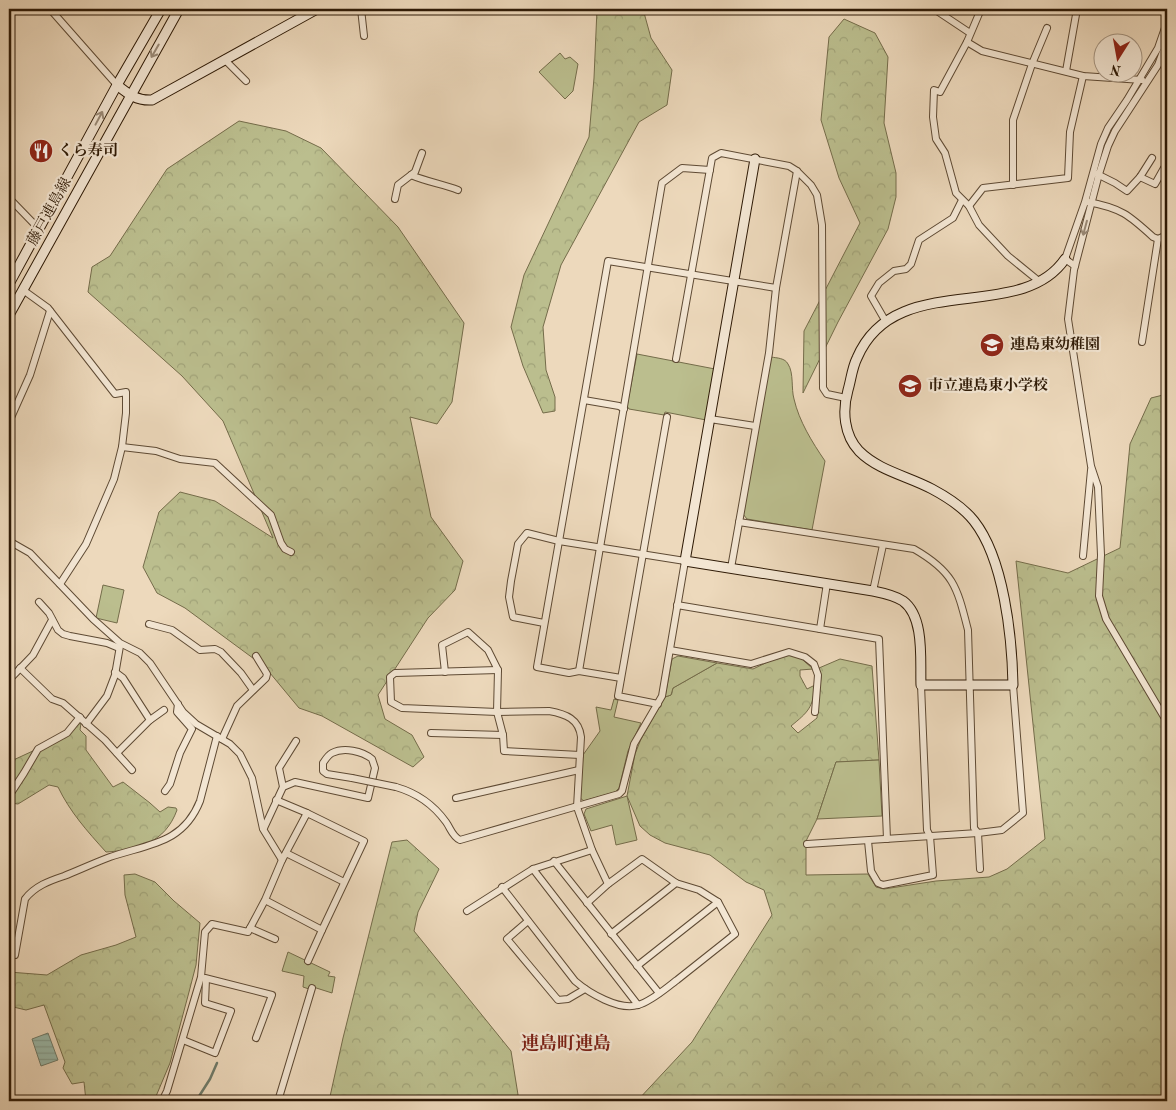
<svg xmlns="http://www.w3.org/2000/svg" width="1176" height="1110" viewBox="0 0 1176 1110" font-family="'Old Standard TT','Noto Serif JP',serif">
	<defs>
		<pattern id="forest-crowns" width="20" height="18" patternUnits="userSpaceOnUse" patternTransform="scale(1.25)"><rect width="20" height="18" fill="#bbbe8e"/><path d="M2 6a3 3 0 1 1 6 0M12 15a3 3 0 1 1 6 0" fill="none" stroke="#a1a379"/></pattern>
		<pattern id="water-rules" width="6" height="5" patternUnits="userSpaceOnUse" patternTransform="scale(1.25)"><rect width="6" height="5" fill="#9abbac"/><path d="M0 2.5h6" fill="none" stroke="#85a092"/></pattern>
	</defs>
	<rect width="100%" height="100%" fill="#edd9bc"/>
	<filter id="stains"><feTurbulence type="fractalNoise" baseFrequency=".004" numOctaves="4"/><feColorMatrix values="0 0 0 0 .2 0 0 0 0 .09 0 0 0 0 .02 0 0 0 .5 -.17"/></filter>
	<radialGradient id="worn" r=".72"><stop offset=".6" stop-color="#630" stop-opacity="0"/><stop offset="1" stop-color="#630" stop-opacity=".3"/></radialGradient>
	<g fill="url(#forest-crowns)" stroke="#746c4a">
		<polygon points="597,9 643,9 651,38 672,70 667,105 639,122 561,265 543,327 546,370 555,397 555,411 543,413 523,366 511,327 524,275 589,137 594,78"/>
		<polygon points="844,19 875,33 888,57 884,123 896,173 896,197 888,229 838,322 803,393 804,331 860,223 839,178 821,120 829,37"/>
		<polygon points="239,121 286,131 321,148 398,227 464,323 452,402 437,424 410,417 431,517 463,561 455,590 428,618 378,695 385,719 412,735 424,757 413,767 322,716 299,708 265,667 185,608 157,593 143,567 159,512 180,492 215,501 273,538 223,421 182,376 88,292 92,267 110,256 167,169"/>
		<path d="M1167 394V1101H637L692 1042 772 915 764 890 746 882 710 855 665 843 650 835 640 826 627 796 635 754 641 739 665 697 671 695 673 688 717 663 753 669 776 658 790 655 802 659 813 669 800 670V676L807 689 815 685C813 708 808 712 791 726L798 733 817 718 821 677 819 668 840 659 872 666 879 760 836 762 817 819 806 841V875L868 874 876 887 884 889 936 881 989 877 1007 869 1045 839 1016 561 1068 573 1120 548 1130 444 1151 398Z"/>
		<path d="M79 721 81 723 80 730 86 736V750L113 787 123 782 150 803 160 812 168 807 176 808 177 810C165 843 138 850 106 852 87 831 70 812 58 787L49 785 18 804 10 803 9 799 39 751Z"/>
		<polygon points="35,750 9,792 9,762"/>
		<polygon points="407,840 439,869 418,912 414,931 511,1051 519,1101 329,1101 343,1038 392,842"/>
		<polygon points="135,874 155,882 174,901 200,923 196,965 189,992 170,1063 154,1101 86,1101 84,1082 72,1084 63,1068 65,1062 44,1005 26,1010 9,1006 9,972 47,975 81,955 116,945 136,937 125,895 124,875"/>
	</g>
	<g fill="#bbbe8e" stroke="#746c4a">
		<polygon points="560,53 565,59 570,57 578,64 573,91 565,99 539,72"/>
		<polygon points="637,354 715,369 706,420 665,412 664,415 629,409 627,406"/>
		<path d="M771 357C777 358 785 358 788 364 794 373 791 389 794 399 799 421 812 442 825 461L812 530 747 519 743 514Z"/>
		<polygon points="103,585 124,590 117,623 96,618"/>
		<polygon points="678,656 717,663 673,688 671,695 665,697 672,659"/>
		<polygon points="614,699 618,700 614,717 641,723 628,751 619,788 615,792 584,801 580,798 583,755 600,731 596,707 611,710"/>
		<polygon points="879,760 882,816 817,819 836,762"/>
		<polygon points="627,796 637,840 616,845 612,825 591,831 584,814 586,809"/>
		<polygon points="288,952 330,972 328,976 335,977 332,993 310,986 309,989 303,987 304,976 282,971"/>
	</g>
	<polygon fill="url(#water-rules)" stroke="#6f7b6a" points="48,1033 58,1060 41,1066 32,1039"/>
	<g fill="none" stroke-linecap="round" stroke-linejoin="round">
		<polyline stroke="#6f7b6a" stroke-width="2.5" points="196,1101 210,1079 217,1063"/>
		<g stroke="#5e4a34" stroke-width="8">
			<g id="street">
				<polyline points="50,9 117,85"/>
				<polyline points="361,9 364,36"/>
				<polyline points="934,9 970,33"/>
				<polyline points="981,9 967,42 940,92 934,90 933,117 936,139 945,153 956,193 969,206 983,188 1068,178 1070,132 1083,76"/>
				<polyline points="1167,41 1158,65 1115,131 1108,146 1099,174 1074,270 1068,319 1091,466 1098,487 1101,555 1099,596 1106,619 1167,722"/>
				<polyline points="967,42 982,51 1083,76 1142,80"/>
				<polyline points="224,59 246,81"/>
				<polyline points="1066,71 1077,9"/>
				<polyline points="1097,174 1115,183 1127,191 1140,177 1152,158"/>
				<path d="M411 175C427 182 443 184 458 190"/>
				<polyline points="1140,177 1155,184 1164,168 1167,165"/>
				<polyline points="1013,185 1013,120 1032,64 1047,28"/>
				<polyline points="9,198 39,229"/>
				<polyline points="395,199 398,185 415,172 422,153"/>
				<path d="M1088 202C1121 208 1129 215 1153 237L1158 239"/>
				<polyline points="969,206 979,225 1008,256 1040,282"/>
				<polyline points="1158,239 1167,235"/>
				<polyline points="1075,266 1065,259 1085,202 1101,144 1108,128 1127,100 1158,48 1167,22"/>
				<polyline points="23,290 48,308 115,394 126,392 126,413 122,447 114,479 86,544 60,584"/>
				<polyline points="886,322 871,296 879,283 894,271 906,269 911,264 919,240 953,218 962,200"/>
				<polyline points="1142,342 1158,239"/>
				<polyline points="676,359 712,158 721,153 789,166 797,171 811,185 817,195 822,225 823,388 827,394 846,398"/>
				<polyline points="584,400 619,406 624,409"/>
				<polyline points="710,419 755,426"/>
				<polyline points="9,422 30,375 50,311"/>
				<polyline points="122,447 156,451 180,459 215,463 271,515 281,543 285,549 291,552"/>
				<path d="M739 522 914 549C954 572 957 587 968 630L974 828 978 833 980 869"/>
				<polyline points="9,541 30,553 93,619 120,643 140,653 150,663 183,712 196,724 230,744 240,754 252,778 263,829 282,860"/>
				<polyline points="1083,556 1091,470"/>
				<polyline points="731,568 769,353 776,288 797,171"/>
				<polyline points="873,591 883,545"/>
				<polyline points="39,602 49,613 58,630 63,634 70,636 107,643 119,648"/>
				<polyline points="677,605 879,639 887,839"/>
				<polyline points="149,624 172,630 200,650 215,649 221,652 241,673 253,690"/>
				<polyline points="820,629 827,583"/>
				<polyline points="670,650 751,664 789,652 805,657 814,664 818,675 815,712"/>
				<polyline points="20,668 52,699 63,703 105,740 132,770"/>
				<path d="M498 670 395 673 390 677 391 702 402 708 497 712 549 711C566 714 579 719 581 737L577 807 592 850 608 884"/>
				<polyline points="579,671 662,183 682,168 710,170"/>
				<polyline points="115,672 123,678 150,720"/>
				<polyline points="445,672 442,645 468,632 488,650 498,670 497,712 503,735 504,751 580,755"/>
				<polyline points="621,678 579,671 569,673 537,667 608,261 776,288"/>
				<polyline points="9,680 33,655 52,620"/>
				<polyline points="658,704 618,696 667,417"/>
				<polyline points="86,724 107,696 115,675 120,646"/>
				<polyline points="431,733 503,735"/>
				<polyline points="222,739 237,706 266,678 267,674 256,656"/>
				<polyline points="117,753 150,720 164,710"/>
				<polyline points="283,787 279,768 296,741"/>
				<path d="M396 787C417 793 433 804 446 822 451 829 452 836 460 840L619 794 622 791 634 744 662 696 685 561 559 541 527 533 518 544 511 581 509 597 513 617 544 623"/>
				<polyline points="165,791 170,784 180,753 192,729 177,712 178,704"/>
				<polyline points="9,796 24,773 38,749 67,733 80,717"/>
				<polyline points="456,798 579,770"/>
				<polyline points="276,800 307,813"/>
				<path d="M264 828 283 787 295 782 368 798 375 768 372 759C362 751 344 747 332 753 328 755 325 760 323 763V771L327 774 352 778"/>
				<polyline points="868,841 871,871 878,883 883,885 933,875 930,836 927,830 921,685"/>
				<polyline points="807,844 978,833 1002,830 1023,813 1013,685"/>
				<polyline points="286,853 344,882"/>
				<polyline points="554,861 659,993"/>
				<polyline points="533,869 638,1005"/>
				<path d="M502 887 575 981C589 993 619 1011 638 1005 652 1001 666 988 677 980 696 965 716 949 735 934L718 902 699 890 676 883 642 859 608 884 587 903"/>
				<polyline points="467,911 533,869 592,850"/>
				<polyline points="528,921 507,939 558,1000 568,999 585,989"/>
				<polyline points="250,928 275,939"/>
				<polyline points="611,934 676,883"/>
				<path d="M15 955 25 899C35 886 49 881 64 876 79 870 94 863 110 857 148 844 183 844 200 801L217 736"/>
				<polyline points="308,961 322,930"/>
				<polyline points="637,966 718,902"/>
				<polyline points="205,978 272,995 256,1038"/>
				<polyline points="183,1040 215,1053 231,1011 205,1003 206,979"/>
				<polyline points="162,1101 167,1091 201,977 205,932 212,924 248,932 265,900 282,860 307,813 364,841 322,930 265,900"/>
				<polyline points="278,1101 312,988"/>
			</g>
		</g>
		<g stroke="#2e1a06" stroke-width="11">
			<g id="secondary">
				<path d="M117 85C128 94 137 101 152 100L317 9"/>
				<path d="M755 159 685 561 873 591C883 593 894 595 903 601 925 617 920 661 921 685H1013C1012 637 1004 559 974 521 963 507 947 497 932 489 908 476 879 471 859 451 844 435 842 411 848 390 851 380 852 368 857 358 895 268 1020 325 1065 259"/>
				<polyline points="9,284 117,85 161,9"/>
				<polyline points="9,315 179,9"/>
			</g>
		</g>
		<use href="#street" stroke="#f3e6d3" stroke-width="6"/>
		<use href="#secondary" stroke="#f3e6d3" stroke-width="9"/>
		<g stroke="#5e4a34" stroke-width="8" stroke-linecap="butt">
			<polyline id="street-bridge" points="352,778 396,787"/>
		</g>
		<use href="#street-bridge" stroke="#f3e6d3" stroke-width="6"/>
	</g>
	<defs><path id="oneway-shaft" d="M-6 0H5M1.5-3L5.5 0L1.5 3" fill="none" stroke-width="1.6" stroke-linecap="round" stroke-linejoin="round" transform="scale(1.25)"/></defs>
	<g stroke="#9a8a77">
		<use href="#oneway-shaft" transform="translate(155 51) rotate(120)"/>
		<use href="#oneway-shaft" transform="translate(99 118) rotate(-62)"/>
		<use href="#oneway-shaft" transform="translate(1085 228) rotate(105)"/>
	</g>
	<defs>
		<g id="restaurant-disc" transform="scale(1.25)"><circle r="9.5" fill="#8f2418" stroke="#f3e6d3"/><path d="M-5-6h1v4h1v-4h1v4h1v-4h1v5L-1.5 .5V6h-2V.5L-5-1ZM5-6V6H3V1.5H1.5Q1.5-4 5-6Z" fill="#fff"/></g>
		<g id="school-disc" transform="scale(1.25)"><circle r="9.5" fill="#8f2418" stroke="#f3e6d3"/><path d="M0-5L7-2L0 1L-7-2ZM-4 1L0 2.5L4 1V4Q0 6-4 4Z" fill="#fff"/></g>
	</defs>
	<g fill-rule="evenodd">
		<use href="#restaurant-disc" x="41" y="151"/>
		<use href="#school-disc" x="992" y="345"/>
		<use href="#school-disc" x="910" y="386"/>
	</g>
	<g text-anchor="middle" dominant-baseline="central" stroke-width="4.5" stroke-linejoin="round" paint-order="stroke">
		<g font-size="15" font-weight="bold" fill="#2e1a06" stroke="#f3e6d3" text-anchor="start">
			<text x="58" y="151">くら寿司</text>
			<text x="1010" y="345">連島東幼稚園</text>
			<text x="928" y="386">市立連島東小学校</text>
		</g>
		<g font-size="15" fill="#2e1a06" stroke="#f3e6d3">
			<text transform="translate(50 212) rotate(-61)">藤戸連島線</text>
		</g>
		<g font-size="18" font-weight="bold" fill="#7a1f14" stroke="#f3e6d3">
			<text x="566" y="1044">連島町連島</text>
		</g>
	</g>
	<rect width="1176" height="1110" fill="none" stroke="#edd9bc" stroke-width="30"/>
	<rect x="10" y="10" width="1156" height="1090" fill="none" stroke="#2e1a06" stroke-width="2.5"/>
	<rect x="15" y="15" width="1146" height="1080" fill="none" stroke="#2e1a06"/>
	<g transform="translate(1118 58) rotate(191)"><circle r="24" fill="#f3e6d3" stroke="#a49481"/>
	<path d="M0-4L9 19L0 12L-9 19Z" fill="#8f2418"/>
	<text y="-8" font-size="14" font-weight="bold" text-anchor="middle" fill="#2e1a06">N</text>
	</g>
	<rect width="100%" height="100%" filter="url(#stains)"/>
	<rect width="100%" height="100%" fill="url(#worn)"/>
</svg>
